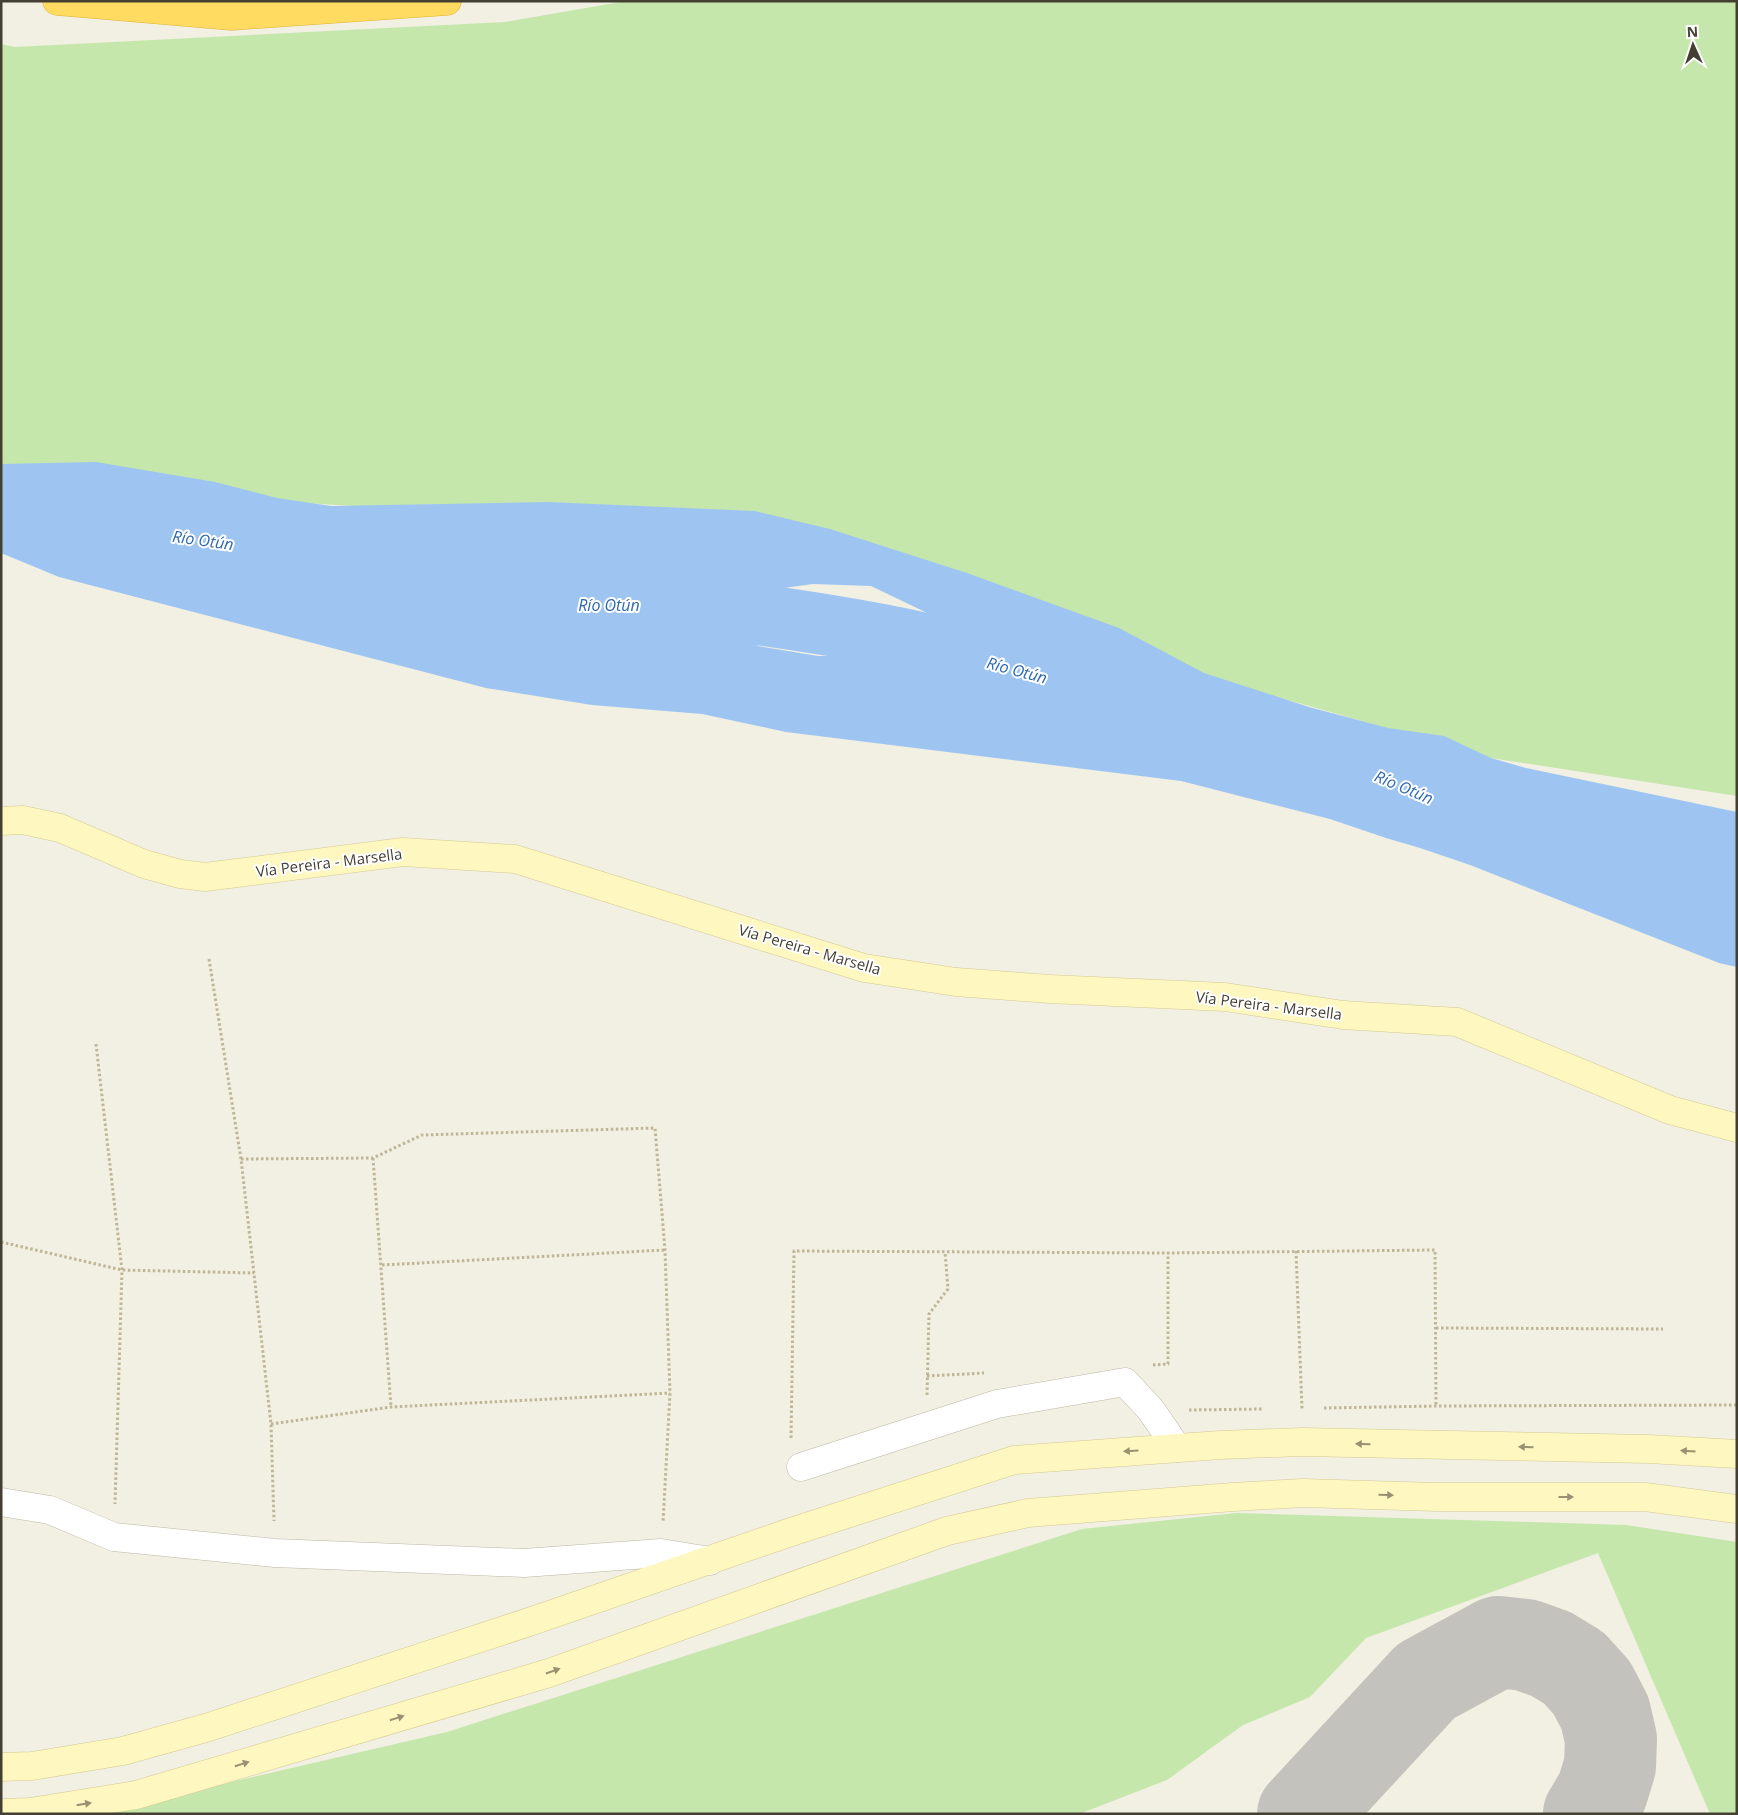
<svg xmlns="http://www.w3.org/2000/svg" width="1738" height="1815" viewBox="0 0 1738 1815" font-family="'Open Sans',sans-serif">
	<rect width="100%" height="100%" fill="#f2efe3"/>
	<g fill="#c5e7ab">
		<polygon points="626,1 1737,1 1737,796 1491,758 726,539 354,506 107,491 1,473 1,44 15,47 505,22"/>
		<polygon points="1236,1513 1626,1525 1737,1542 1737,1814 1710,1814 1598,1553 1366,1638 1310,1697 1243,1725 1167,1780 1079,1814 105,1814 127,1810 231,1782 447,1732 1082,1529"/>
	</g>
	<path fill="#9ec5f1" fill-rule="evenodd" d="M96 462 215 482 277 498 331 506 548 502 755 511 830 529 967 573 1119 628 1204 673 1309 707 1388 728 1444 736 1491 758 1526 768 1737 812V967L1719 963 1470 865 1420 848 1386 838 1330 819 1181 781 786 732 702 714 592 705 486 688 59 577 1 553V464ZM813 584 871 586 921 610 961 631 975 656H818L758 646 723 624 734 595Z"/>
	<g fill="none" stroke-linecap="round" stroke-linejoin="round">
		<path stroke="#9ec5f1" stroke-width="61" d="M644 600C729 610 815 621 899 638 953 649 1005 665 1057 679"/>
		<polyline stroke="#c3c2bc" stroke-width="92" points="1303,1814 1426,1681 1498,1642 1526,1645 1551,1654 1574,1668 1592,1688 1605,1713 1611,1739 1610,1766 1602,1792 1589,1814"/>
		<g stroke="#bdb8a6" stroke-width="29">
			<g id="street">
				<polyline points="801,1467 997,1404 1125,1382 1151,1410 1177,1448"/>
				<polyline points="1,1502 50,1510 114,1537 275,1553 524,1563 661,1553 710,1561"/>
			</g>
		</g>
		<g stroke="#d3c992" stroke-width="29">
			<g id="secondary">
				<polyline points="1,821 23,820 60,828 144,864 180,874 205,877 403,852 515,859 864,968 956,982 1050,989 1225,997 1343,1015 1457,1022 1670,1110 1737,1128"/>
				<polyline points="1,1767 32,1766 123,1751 209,1727 532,1621 791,1532 1014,1460 1220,1445 1302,1442 1648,1449 1737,1454"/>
				<polyline points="1,1813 30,1812 136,1795 549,1673 947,1531 1028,1513 1233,1497 1303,1493 1437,1497 1645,1497 1737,1509"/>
			</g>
		</g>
		<g stroke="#dfb230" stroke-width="29">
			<polyline id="highway" points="57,1 232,16 447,1"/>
		</g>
		<g stroke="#bfb697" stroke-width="3" stroke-dasharray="2.5 2.5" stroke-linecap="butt">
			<polyline points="209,959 241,1159 271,1424 274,1521"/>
			<polyline points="96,1044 122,1270 115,1504"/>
			<polyline points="373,1158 391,1407"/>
			<polyline points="241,1159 373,1158 422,1135 655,1128 665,1250 670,1393 663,1523"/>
			<polyline points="1,1242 122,1270 254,1273"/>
			<polyline points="1296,1251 1302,1409"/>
			<polyline points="382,1265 665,1250"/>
			<polyline points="1436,1328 1663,1329"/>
			<polyline points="1153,1365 1168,1364 1168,1253"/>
			<polyline points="927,1376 984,1373"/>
			<polyline points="927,1395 929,1314 948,1289 945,1252"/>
			<polyline points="1324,1408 1436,1406 1737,1405"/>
			<polyline points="1189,1410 1263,1409"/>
			<polyline points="271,1424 391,1407 670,1393"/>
			<polyline points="791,1438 794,1251 1168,1253 1435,1250 1436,1406"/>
		</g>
		<use href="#street" stroke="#fff" stroke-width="28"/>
		<use href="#secondary" stroke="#fff7c0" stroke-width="28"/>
		<use href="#highway" stroke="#ffdc61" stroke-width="28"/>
	</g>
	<defs><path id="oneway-solid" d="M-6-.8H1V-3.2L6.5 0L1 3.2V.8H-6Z" transform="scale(1.25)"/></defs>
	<g fill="#989272">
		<use href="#oneway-solid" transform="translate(1363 1444) rotate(-179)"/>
		<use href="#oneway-solid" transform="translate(1526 1447) rotate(-179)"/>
		<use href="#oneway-solid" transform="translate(1131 1451) rotate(176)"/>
		<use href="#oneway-solid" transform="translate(1688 1451) rotate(-177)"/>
		<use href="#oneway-solid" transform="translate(1386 1495) rotate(1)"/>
		<use href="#oneway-solid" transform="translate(1566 1497)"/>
		<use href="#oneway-solid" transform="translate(553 1671) rotate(-19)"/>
		<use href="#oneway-solid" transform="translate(397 1718) rotate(-17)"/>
		<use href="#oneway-solid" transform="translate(242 1764) rotate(-17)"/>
		<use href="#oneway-solid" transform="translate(84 1804) rotate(-9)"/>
	</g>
	<g text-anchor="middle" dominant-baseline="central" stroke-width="4" stroke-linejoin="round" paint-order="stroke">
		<g font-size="15" fill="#443f33" stroke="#fff">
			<text transform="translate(329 862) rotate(-7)">Vía Pereira - Marsella</text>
			<text transform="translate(810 949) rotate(16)">Vía Pereira - Marsella</text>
			<text transform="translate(1269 1005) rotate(7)">Vía Pereira - Marsella</text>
		</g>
		<g font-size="16" font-style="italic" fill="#2c69b0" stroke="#fff">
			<text transform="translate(203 540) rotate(8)">Río Otún</text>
			<text x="609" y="605">Río Otún</text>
			<text transform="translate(1017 670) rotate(15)">Río Otún</text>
			<text transform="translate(1404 787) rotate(23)">Río Otún</text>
		</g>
	</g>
	<rect width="1738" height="1815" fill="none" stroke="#443f33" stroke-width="5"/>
	<g transform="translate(1693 45) rotate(357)" stroke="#ffffff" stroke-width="4" paint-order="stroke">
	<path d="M0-4L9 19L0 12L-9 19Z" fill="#443f33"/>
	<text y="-8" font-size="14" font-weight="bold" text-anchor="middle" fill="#443f33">N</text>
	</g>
</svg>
